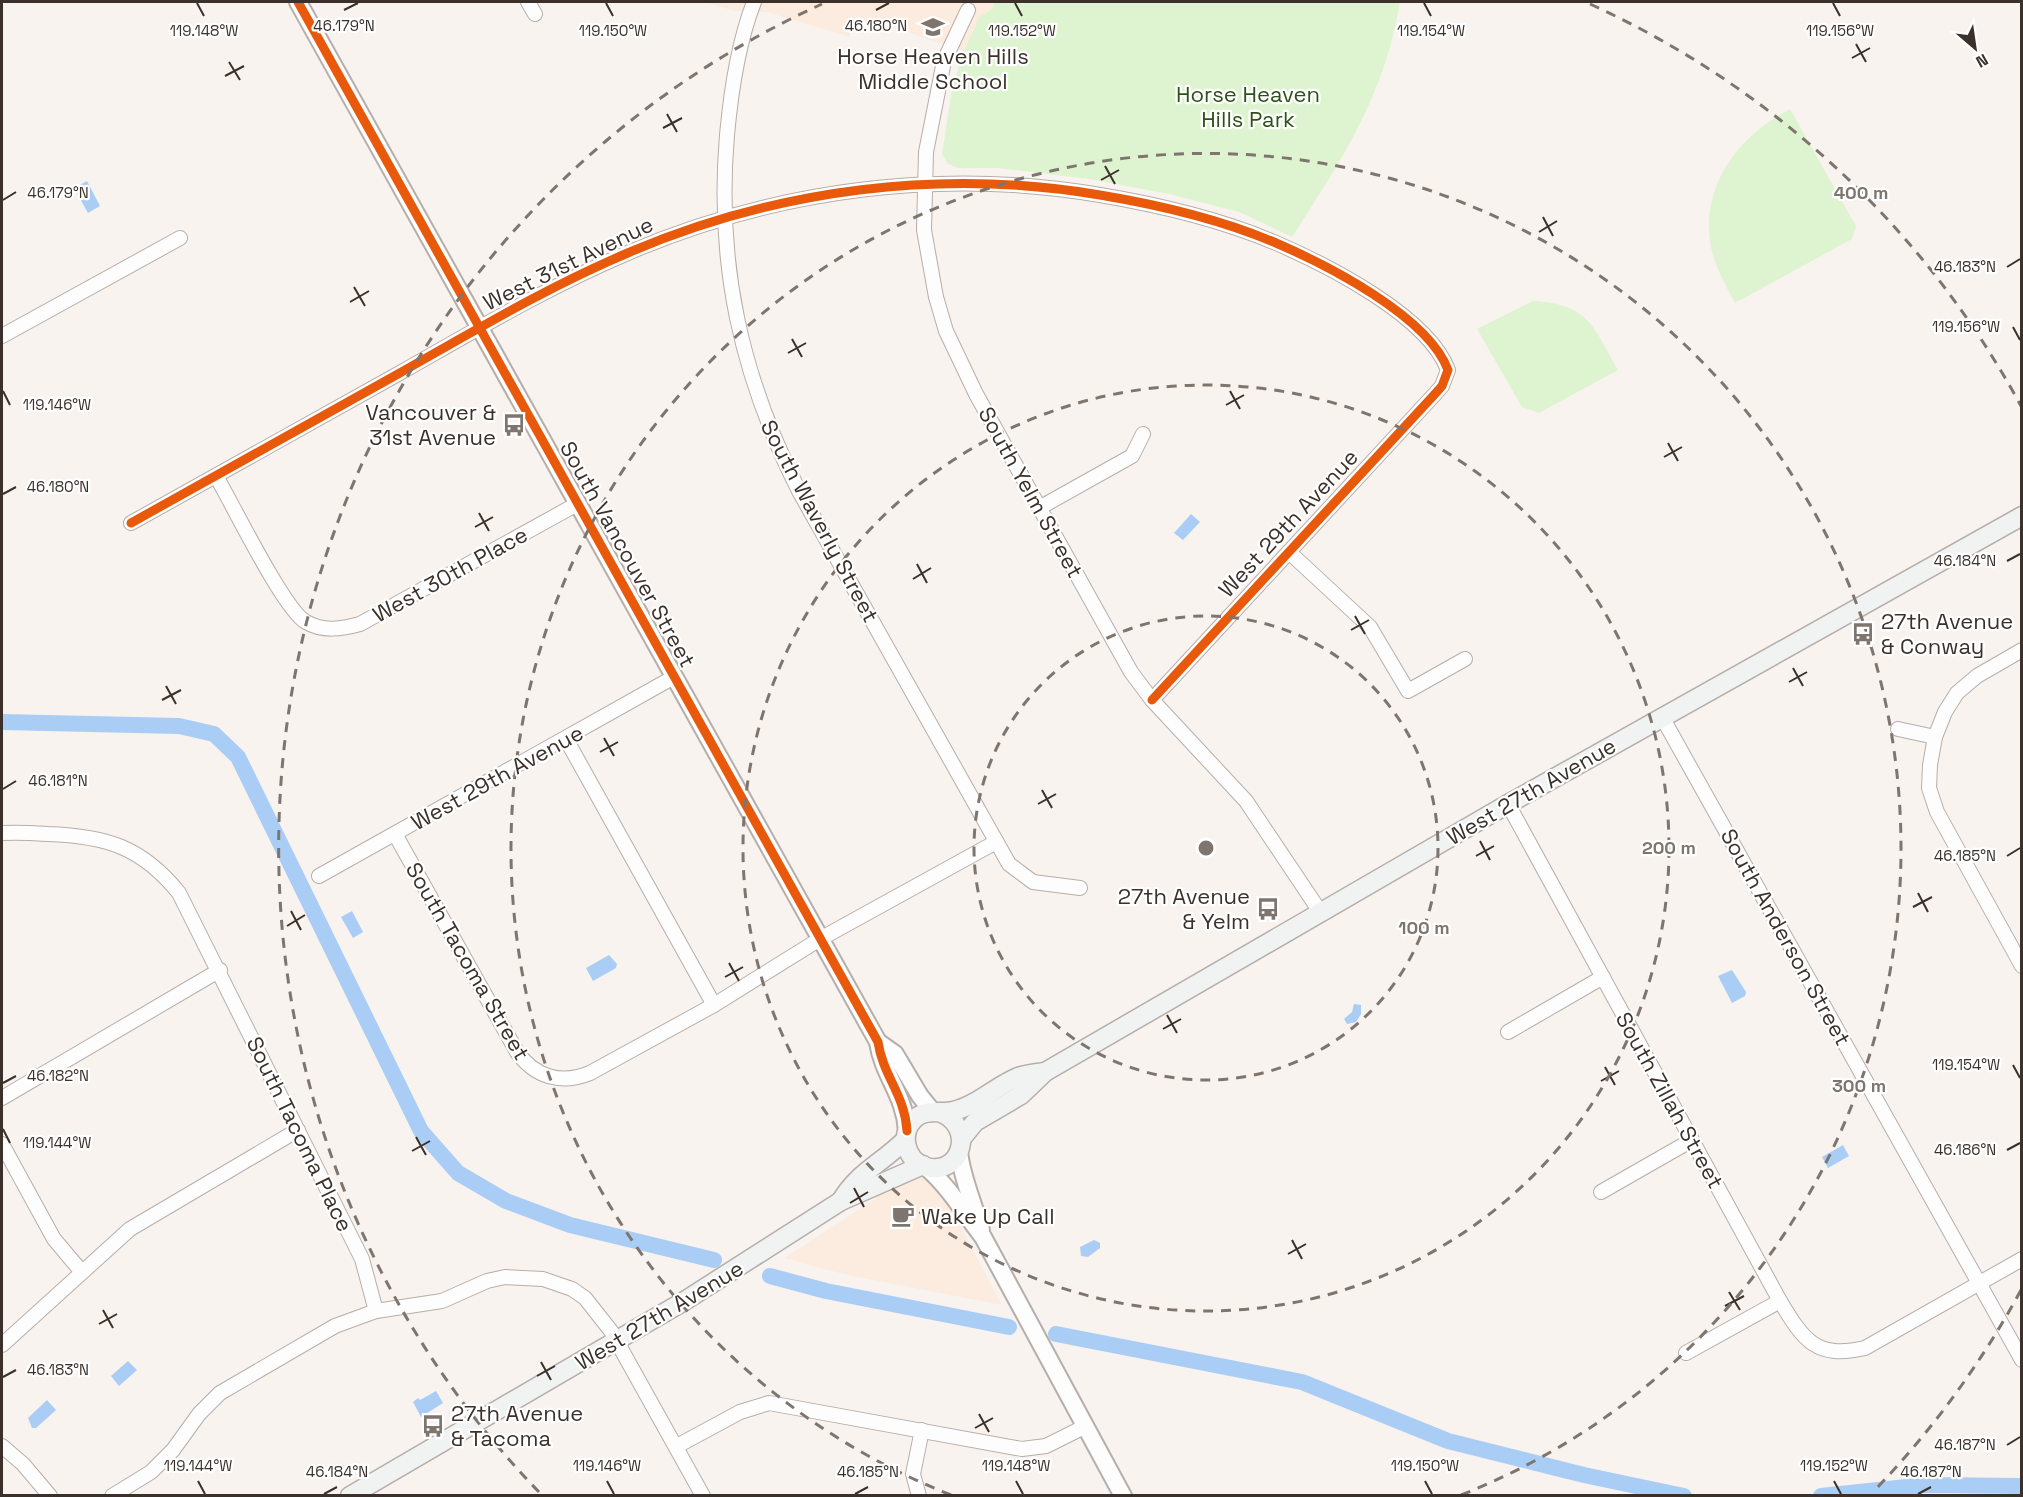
<svg xmlns="http://www.w3.org/2000/svg" width="2023" height="1497" viewBox="0 0 2023 1497" font-family="'Space Grotesk',sans-serif">
	<rect width="100%" height="100%" fill="#f9f3ef"/>
	<g fill="#fcebdf">
		<polygon points="704,2 995,2 991,10 979,18 964,51 857,16 850,37 767,12 735,11"/>
		<polygon points="914,1175 928,1178 943,1194 1002,1305 847,1275 784,1258 874,1200 888,1185"/>
	</g>
	<g fill="#def4d0">
		<path d="M995 2H1400C1385 94 1342 160 1292 237L1239 212 1169 194 1089 179 997 168H958L948 164 942 154 952 89 964 51 979 17 991 10Z"/>
		<path d="M1790 109 1856 226 1852 239 1735 303C1723 281 1709 256 1709 229 1708 175 1744 133 1790 109Z"/>
		<path d="M1533 301C1589 304 1593 326 1618 370L1539 413 1522 407 1477 329Z"/>
	</g>
	<g fill="#a9cdf5">
		<polygon points="87,181 100,206 88,213 74,188"/>
		<polygon points="1191,514 1200,522 1183,540 1174,533"/>
		<polygon points="352,911 363,932 353,938 341,917"/>
		<polygon points="609,955 617,964 616,968 593,981 586,968"/>
		<polygon points="1732,970 1746,992 1745,996 1732,1003 1718,976"/>
		<polygon points="1354,1004 1361,1005 1361,1014 1356,1022 1347,1024 1344,1019 1352,1012"/>
		<polygon points="1843,1145 1849,1156 1828,1168 1822,1157"/>
		<polygon points="1094,1240 1100,1243 1100,1248 1088,1257 1081,1256 1080,1247"/>
		<polygon points="128,1361 137,1370 119,1386 111,1376"/>
		<polygon points="436,1391 443,1403 421,1417 413,1402 418,1398 420,1400"/>
		<polygon points="47,1400 56,1410 36,1428 32,1428 28,1418"/>
	</g>
	<g fill="none" stroke-linecap="round" stroke-linejoin="round">
		<g stroke="#a9cdf5" stroke-width="16">
			<polyline points="2,722 179,726 214,734 238,757 421,1131 458,1173 506,1201 570,1225 714,1260"/>
			<polyline points="770,1276 826,1291 1009,1327"/>
			<polyline points="1056,1334 1302,1382 1448,1441 1584,1475 1684,1496"/>
			<polyline points="1821,1496 1926,1485 2022,1486"/>
		</g>
		<g stroke="#b5aeaa" stroke-width="16">
			<g id="minor">
				<polyline points="528,2 535,14"/>
				<path d="M754 2C738 43 731 91 727 135 716 264 741 376 799 491L1009 864 1033 882 1080 888"/>
				<polyline points="968,10 944,61 926,152 924,230 936,297 946,331 976,394 1131,672 1152,700 1246,801 1321,913"/>
				<polyline points="2,336 180,238"/>
				<path d="M216 476C232 503 284 610 306 622 323 632 342 629 360 624L577 504"/>
				<polyline points="1039,508 1132,456 1143,434"/>
				<path d="M131 523C220 474 309 424 398 374 474 331 549 286 630 252 778 189 942 168 1100 195 1160 205 1220 219 1276 243 1327 265 1428 316 1448 370L1442 386 1434 395 1152 700"/>
				<polyline points="1289,552 1370,627 1408,691 1465,659"/>
				<polyline points="2022,650 1977,676 1957,693 1945,712 1935,737 1930,765 1929,788 1937,812 2022,966"/>
				<polyline points="1662,717 2022,1360"/>
				<polyline points="1898,729 1935,737"/>
				<polyline points="566,739 714,1005"/>
				<path d="M1508 804 1780 1301C1804 1341 1816 1359 1865 1348L2022 1259"/>
				<path d="M2 833C17 832 33 833 48 834 106 836 142 847 179 893L362 1259 376 1311 442 1301 487 1281 505 1277 543 1279 572 1289 585 1298 611 1331 703 1496"/>
				<path d="M395 834 517 1052C535 1077 561 1085 590 1073L714 1005 820 939 996 842"/>
				<polyline points="319,876 674,677"/>
				<polyline points="1508,1032 1603,977"/>
				<polyline points="2,1098 220,970"/>
				<polyline points="2,1144 54,1239 81,1271"/>
				<polyline points="1601,1192 1692,1140"/>
				<polyline points="2,1345 130,1229 298,1130"/>
				<polyline points="1686,1353 1780,1301"/>
				<polyline points="2,1446 23,1464 50,1496"/>
				<polyline points="677,1446 740,1412 769,1403 1022,1449 1046,1446 1086,1426"/>
				<polyline points="112,1496 151,1472 173,1450 199,1414 220,1393 335,1326 376,1311"/>
				<polyline points="919,1496 913,1474 922,1430"/>
			</g>
		</g>
		<g stroke="#b5aeaa" stroke-width="20">
			<g id="tertiary">
				<path d="M298 2 878 1042C883 1076 905 1095 907 1131"/>
				<polyline points="878,1042 895,1054 920,1096 933,1112"/>
				<path d="M959 1152C962 1179 974 1204 981 1230"/>
				<path d="M927 1168C950 1188 964 1213 983 1237L1123 1496"/>
			</g>
		</g>
		<g stroke="#b5aeaa" stroke-width="21">
			<g id="secondary">
				<path d="M939 1112C977 1126 961 1177 926 1167 904 1160 898 1130 918 1116 929 1109 941 1114 953 1111 976 1106 996 1086 1018 1077 1026 1074 1036 1073 1045 1072"/>
				<polyline points="962,1138 975,1122 1021,1095 1045,1072 1508,804 2022,516"/>
				<path d="M841 1201C857 1173 882 1163 905 1140"/>
				<polyline points="350,1496 686,1300 841,1201 923,1165"/>
			</g>
		</g>
		<use href="#minor" stroke="#fefdfd" stroke-width="14"/>
		<use href="#tertiary" stroke="#fefdfd" stroke-width="16"/>
		<use href="#secondary" stroke="#f0f3f2" stroke-width="18"/>
		<g stroke="#fff" stroke-width="13">
			<g id="cycleway">
				<path d="M298 2 878 1042C883 1076 905 1095 907 1131"/>
				<path d="M131 523C220 474 309 424 398 374 474 331 549 286 630 252 778 189 942 168 1100 195 1160 205 1220 219 1276 243 1327 265 1428 316 1448 370L1442 386 1434 395 1152 700"/>
			</g>
		</g>
		<use href="#cycleway" stroke="#e8590c" stroke-width="9"/>
	</g>
	<path fill="none" stroke="#3b312a" stroke-width="2" d="M197 3 204 16M606 3 613 16M1015 3 1022 16M1424 3 1431 16M1833 3 1840 16M344 10 358 3M876 10 889 3M1856 44 1866 62M1852 58 1870 48M229 62 240 80M225 76 244 66M667 114 677 132M663 128 682 118M1105 166 1115 184M1101 180 1119 170M3 200 16 192M1543 217 1553 236M1539 232 1557 221M2007 267 2020 259M354 287 365 306M350 302 369 291M2013 327 2020 340M792 339 802 357M788 353 806 343M3 391 10 405M1230 391 1240 409M1226 405 1244 395M1668 443 1678 461M1664 457 1682 447M3 494 16 487M479 513 489 531M475 527 493 517M2007 561 2020 554M917 564 927 583M913 579 931 568M1355 616 1365 634M1351 630 1369 620M1793 668 1803 686M1789 682 1807 672M166 686 176 704M162 700 181 690M604 738 614 756M600 752 618 742M3 789 16 781M1042 790 1052 808M1038 804 1056 794M1480 841 1490 860M1476 856 1494 846M2007 856 2020 848M1918 893 1928 912M1913 907 1932 897M291 911 301 930M287 926 305 915M729 963 739 981M725 977 743 967M1167 1015 1177 1033M1163 1029 1181 1019M2013 1065 2020 1078M1605 1067 1615 1085M1601 1081 1619 1071M3 1083 16 1076M3 1129 10 1143M416 1137 426 1155M2007 1150 2020 1143M412 1151 430 1141M854 1188 864 1207M850 1203 868 1192M1292 1240 1302 1259M1288 1254 1306 1244M1729 1292 1740 1310M1725 1306 1744 1296M103 1310 113 1328M99 1324 117 1314M541 1362 551 1380M537 1376 555 1366M3 1377 16 1370M979 1414 989 1432M975 1428 993 1418M2007 1445 2020 1437M198 1481 205 1494M607 1481 614 1494M1016 1481 1023 1494M1425 1481 1432 1494M1834 1481 1841 1494M324 1494 337 1487M855 1494 868 1487M1918 1494 1931 1487"/>
	<g fill="none" stroke="#7e756f" stroke-width="3" stroke-dasharray="10 8">
		<circle cx="1206" cy="848" r="232"/>
		<circle cx="1206" cy="848" r="463"/>
		<path d="M951 1495A695 695 0 1 1 1461 1495"/>
		<path d="M2021 1290A927 927 0 0 1 1873 1492M539 1492A927 927 0 0 1 822 4M1590 4A927 927 0 0 1 2021 406"/>
	</g>
	<defs>
		<g id="school-bare" transform="scale(1.8)"><path d="M0-5L7-2L0 1L-7-2ZM-4 1L0 2.5L4 1V4Q0 6-4 4Z" fill="#7e756f" stroke="#fff" stroke-width="2.5" paint-order="stroke"/></g>
		<g id="bus-bare" transform="scale(1.8)"><path d="M-5-6H5V4H4V6H2V4H-2V6H-4V4H-5ZM-3.5-4V0h7V-4ZM-3.5 1.2v1.5H-2V1.2ZM2 1.2v1.5H3.5V1.2Z" fill="#7e756f" stroke="#fff" stroke-width="2.5" paint-order="stroke"/></g>
		<g id="cafe-bare" transform="scale(1.8)"><path d="M-5.5-4.5H6V0H3Q3 3.5 0 3.5H-2.5Q-5.5 3.5-5.5 0ZM3-3.2v2h1.7v-2ZM-6 4.5H4V6H-6Z" fill="#7e756f" stroke="#fff" stroke-width="2.5" paint-order="stroke"/></g>
	</defs>
	<g fill-rule="evenodd">
		<use href="#school-bare" x="933" y="27"/>
		<use href="#bus-bare" x="514" y="425"/>
		<use href="#bus-bare" x="1863" y="634"/>
		<use href="#bus-bare" x="1268" y="909"/>
		<use href="#cafe-bare" x="903" y="1216"/>
		<use href="#bus-bare" x="433" y="1426"/>
	</g>
	<g text-anchor="middle" dominant-baseline="central" stroke-width="4.5" stroke-linejoin="round" paint-order="stroke">
		<g font-size="22" fill="#3b312a" stroke="#fff" text-anchor="start">
			<text x="933" y="56" text-anchor="middle">Horse Heaven Hills<tspan x="933" dy="25">Middle School</tspan></text>
			<text x="496" y="412" text-anchor="end">Vancouver &amp;<tspan x="496" dy="25">31st Avenue</tspan></text>
			<text x="1881" y="621">27th Avenue<tspan x="1881" dy="25">&amp; Conway</tspan></text>
			<text x="1250" y="896" text-anchor="end">27th Avenue<tspan x="1250" dy="25">&amp; Yelm</tspan></text>
			<text x="921" y="1216">Wake Up Call</text>
			<text x="451" y="1413">27th Avenue<tspan x="451" dy="25">&amp; Tacoma</tspan></text>
		</g>
		<g font-size="22" fill="#2d5119" stroke="#fff">
			<text x="1248" y="94">Horse Heaven<tspan x="1248" dy="25">Hills Park</tspan></text>
		</g>
		<g font-size="22" fill="#3b312a" stroke="#fff">
			<text transform="translate(568 263) rotate(-26)">West 31st Avenue</text>
			<text transform="translate(1031 492) rotate(61)">South Yelm Street</text>
			<text transform="translate(820 521) rotate(62)">South Waverly Street</text>
			<text transform="translate(1288 523) rotate(-47)">West 29th Avenue</text>
			<text transform="translate(628 554) rotate(61)">South Vancouver Street</text>
			<text transform="translate(450 574) rotate(-29)">West 30th Place</text>
			<text transform="translate(497 777) rotate(-29)">West 29th Avenue</text>
			<text transform="translate(1531 791) rotate(-30)">West 27th Avenue</text>
			<text transform="translate(1786 937) rotate(61)">South Anderson Street</text>
			<text transform="translate(468 961) rotate(60)">South Tacoma Street</text>
			<text transform="translate(1670 1100) rotate(61)">South Zillah Street</text>
			<text transform="translate(300 1134) rotate(64)">South Tacoma Place</text>
			<text transform="translate(659 1315) rotate(-31)">West 27th Avenue</text>
		</g>
	</g>
	<g font-size="15" text-anchor="middle" fill="#3b312a" stroke="#fff" stroke-width="4.5" stroke-linejoin="round" paint-order="stroke">
		<text x="876" y="31">46.180°N</text>
		<text x="344" y="31">46.179°N</text>
		<text x="204" y="36">119.148°W</text>
		<text x="613" y="36">119.150°W</text>
		<text x="1022" y="36">119.152°W</text>
		<text x="1431" y="36">119.154°W</text>
		<text x="1840" y="36">119.156°W</text>
		<text x="58" y="198">46.179°N</text>
		<text x="1965" y="272">46.183°N</text>
		<text x="1966" y="332">119.156°W</text>
		<text x="57" y="410">119.146°W</text>
		<text x="58" y="492">46.180°N</text>
		<text x="1965" y="566">46.184°N</text>
		<text x="58" y="786">46.181°N</text>
		<text x="1965" y="861">46.185°N</text>
		<text x="1966" y="1070">119.154°W</text>
		<text x="58" y="1081">46.182°N</text>
		<text x="57" y="1148">119.144°W</text>
		<text x="1965" y="1155">46.186°N</text>
		<text x="58" y="1375">46.183°N</text>
		<text x="1965" y="1450">46.187°N</text>
		<text x="198" y="1471">119.144°W</text>
		<text x="607" y="1471">119.146°W</text>
		<text x="1016" y="1471">119.148°W</text>
		<text x="1425" y="1471">119.150°W</text>
		<text x="1834" y="1471">119.152°W</text>
		<text x="337" y="1477">46.184°N</text>
		<text x="868" y="1477">46.185°N</text>
		<text x="1931" y="1477">46.187°N</text>
	</g>
	<circle cx="1206" cy="848" r="9" fill="#7e756f" stroke="#fff" stroke-width="3"/>
	<g font-size="18" text-anchor="middle" font-weight="bold" fill="#7e756f" stroke="#fff" stroke-width="4.5" stroke-linejoin="round" paint-order="stroke">
		<text x="1861" y="199">400 m</text>
		<text x="1669" y="854">200 m</text>
		<text x="1424" y="934">100 m</text>
		<text x="1859" y="1092">300 m</text>
	</g>
	<rect width="2023" height="1497" fill="none" stroke="#3b312a" stroke-width="6"/>
	<g transform="translate(1975 48) rotate(151)" stroke="#ffffff" stroke-width="4.5" paint-order="stroke">
	<path d="M0-4.5L10 22L0 15L-10 22Z" fill="#3b312a"/>
	<text y="-9" font-size="16" font-weight="bold" text-anchor="middle" fill="#3b312a">N</text>
	</g>
</svg>
